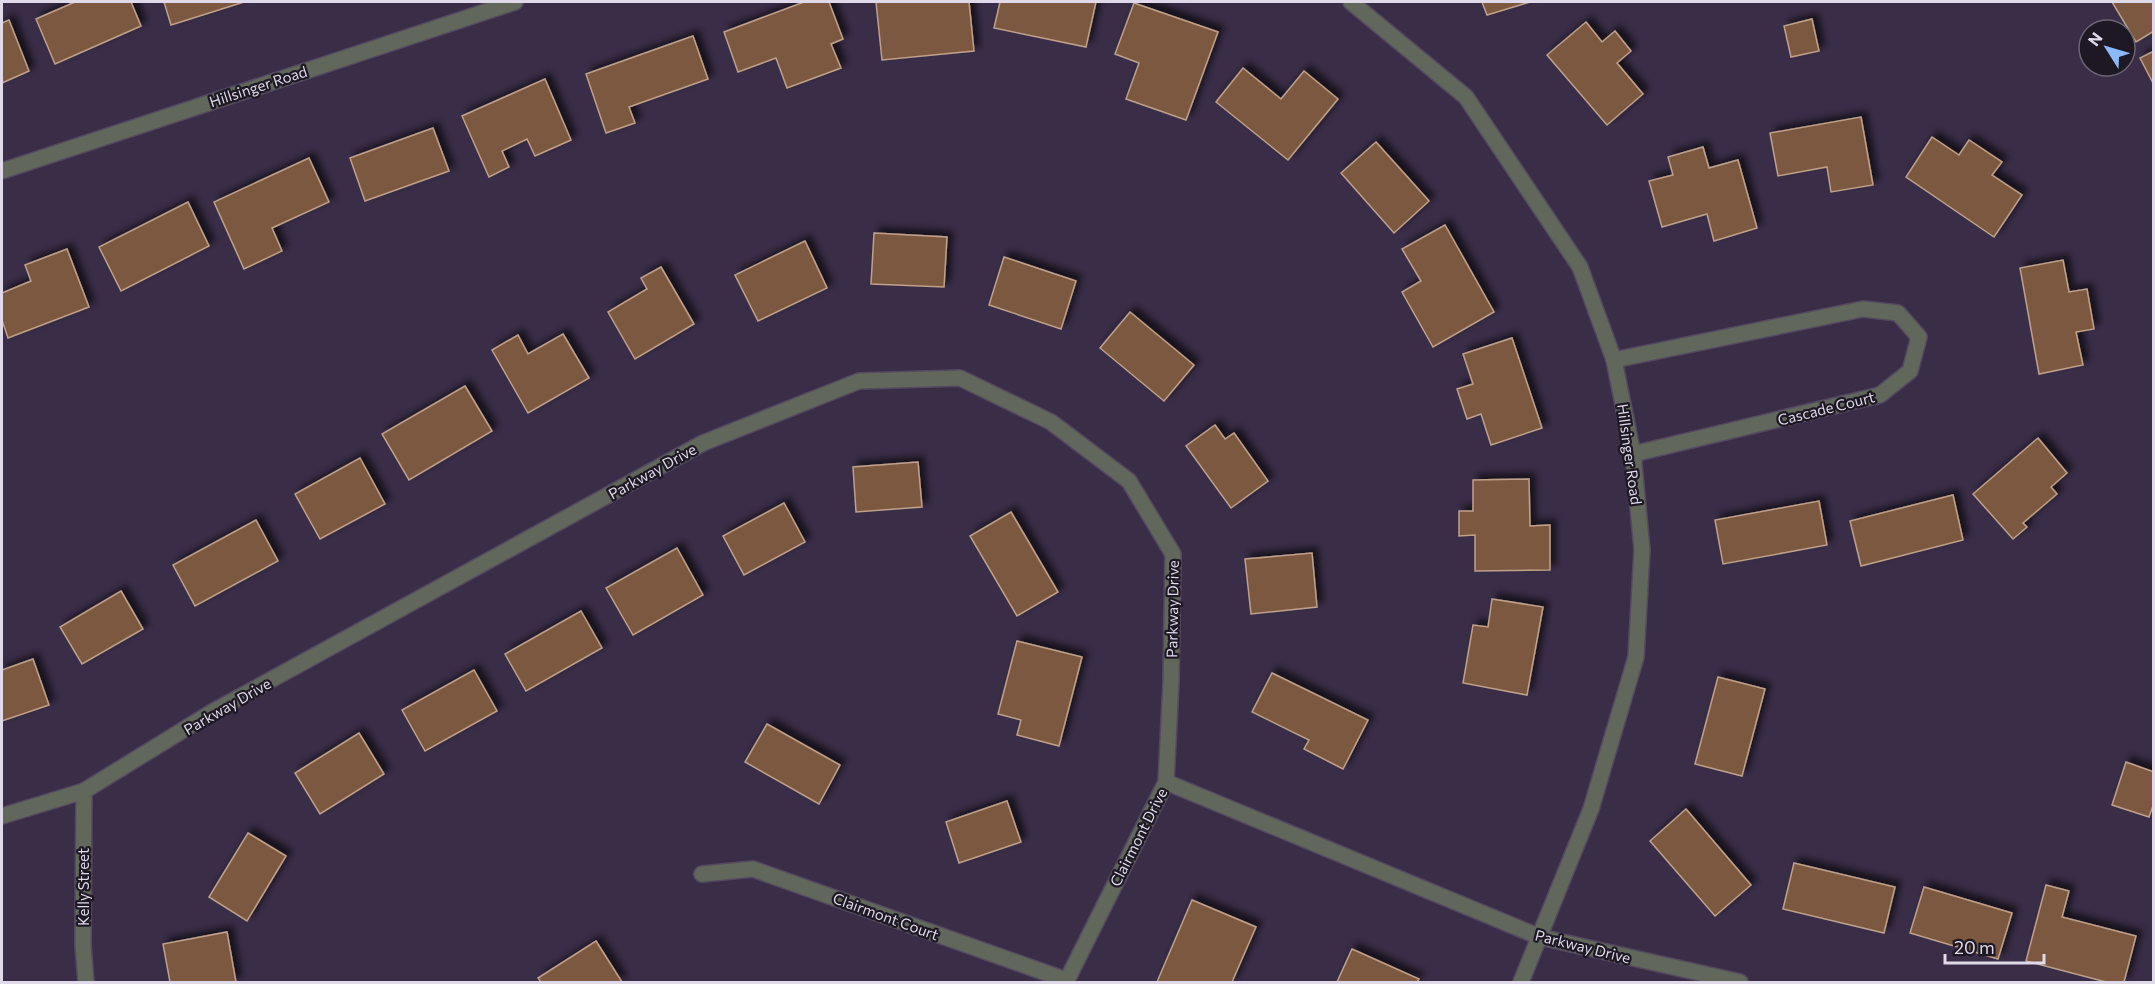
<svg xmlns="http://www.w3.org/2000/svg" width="2155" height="984" viewBox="0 0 2155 984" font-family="Commissioner,sans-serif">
	<defs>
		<filter id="shadow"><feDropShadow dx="5.5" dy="-5.5" stdDeviation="3" flood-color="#0009"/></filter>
	</defs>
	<rect width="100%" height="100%" fill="#392d47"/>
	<g fill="#7c583f" stroke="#bfa08b" stroke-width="1.5" filter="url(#shadow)">
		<polygon points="75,2 131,2 141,26 55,64 36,19"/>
		<polygon points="164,2 244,2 171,25"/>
		<polygon points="804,2 829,2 843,39 831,44 841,68 787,88 776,58 738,72 724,32"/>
		<polygon points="876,2 969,2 974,51 882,60"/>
		<polygon points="1000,2 1096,2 1086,47 994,28"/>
		<polygon points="1482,2 1530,2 1487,15"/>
		<polygon points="2112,2 2154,2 2154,31 2136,42"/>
		<polygon points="1134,3 1218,32 1186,120 1126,99 1139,63 1115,54"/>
		<polygon points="1812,19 1819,51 1791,57 1784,26"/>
		<polygon points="9,20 29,71 2,83 2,23"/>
		<polygon points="1586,22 1602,42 1615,31 1631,51 1617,63 1643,94 1607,125 1547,55"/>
		<polygon points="693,36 708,79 629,107 635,123 606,133 586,74"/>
		<polygon points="2154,51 2154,85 2140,58"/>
		<polygon points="1243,68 1281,99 1304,71 1338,99 1288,160 1216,102"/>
		<polygon points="545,79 571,140 535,156 527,139 502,151 509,167 489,177 462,116"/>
		<polygon points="1861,117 1873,185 1831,192 1827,167 1778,176 1770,133"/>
		<polygon points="433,128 449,171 365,201 350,158"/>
		<polygon points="1932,137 1959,155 1969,140 2002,162 1992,175 2022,195 1994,237 1906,177"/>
		<polygon points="1376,142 1429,201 1394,233 1341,173"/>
		<polygon points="1703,147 1709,168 1738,160 1757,228 1714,241 1707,214 1662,227 1649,181 1673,175 1668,157"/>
		<polygon points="309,158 329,202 272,228 282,251 244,269 214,202"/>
		<polygon points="188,202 209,246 121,291 99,247"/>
		<polygon points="1445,225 1494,312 1433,347 1402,292 1421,281 1402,249"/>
		<polygon points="874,233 947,237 944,287 871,284"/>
		<polygon points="805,241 827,288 758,321 735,275"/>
		<polygon points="67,249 89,307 8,338 2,320 2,293 31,281 25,265"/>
		<polygon points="1004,257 1076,281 1061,329 989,305"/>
		<polygon points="2063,260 2069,292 2087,289 2094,329 2076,332 2083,365 2039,374 2020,268"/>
		<polygon points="661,267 694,324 635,359 608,312 647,289 641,278"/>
		<polygon points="1130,312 1194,365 1164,401 1100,348"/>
		<polygon points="563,334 589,378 528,413 492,350 518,335 528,354"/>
		<polygon points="1512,338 1542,428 1491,445 1481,414 1467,419 1457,389 1473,384 1463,354"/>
		<polygon points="465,386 492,431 409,480 382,434"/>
		<polygon points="1215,425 1225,439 1234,433 1268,481 1231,508 1186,446"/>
		<polygon points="2038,438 2067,473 2051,487 2057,494 2023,523 2027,527 2013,539 1973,494"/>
		<polygon points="360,458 385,504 320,539 295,494"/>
		<polygon points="918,462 922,507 856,512 853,467"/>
		<polygon points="1529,479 1530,526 1550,525 1550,570 1475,571 1475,535 1459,536 1459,511 1473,511 1473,480"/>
		<polygon points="1953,495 1963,540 1861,566 1850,521"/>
		<polygon points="1819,501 1827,545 1723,564 1715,520"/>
		<polygon points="784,503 805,542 744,575 723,536"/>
		<polygon points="1011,512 1058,592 1017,616 970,536"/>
		<polygon points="256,520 278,561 195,606 173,565"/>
		<polygon points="677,548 703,595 633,635 606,588"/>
		<polygon points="1312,553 1317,607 1251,614 1245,559"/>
		<polygon points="121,591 143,629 82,664 60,627"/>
		<polygon points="1492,599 1543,607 1527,695 1463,683 1473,625 1488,627"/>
		<polygon points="581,611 602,648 526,691 505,654"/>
		<polygon points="1017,641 1082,657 1059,746 1017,735 1021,720 998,714"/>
		<polygon points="33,659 49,705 2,721 2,670"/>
		<polygon points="474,670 497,711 425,751 402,710"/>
		<polygon points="1272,673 1368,720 1343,769 1304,749 1309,740 1252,712"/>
		<polygon points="1718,677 1765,689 1742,776 1695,764"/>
		<polygon points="767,724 840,765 819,804 745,762"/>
		<polygon points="359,733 384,774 320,814 295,773"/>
		<polygon points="2126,762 2154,772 2154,803 2149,817 2112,805"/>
		<polygon points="1007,801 1021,842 959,863 946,822"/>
		<polygon points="1686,809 1751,885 1715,916 1650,841"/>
		<polygon points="248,833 286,856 247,921 209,897"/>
		<polygon points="1794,863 1895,887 1884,933 1783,909"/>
		<polygon points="2046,885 2069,891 2062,917 2136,936 2124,982 2106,982 2026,961"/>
		<polygon points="1924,887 2012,913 1998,959 1910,933"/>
		<polygon points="1192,900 1256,927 1232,982 1157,982"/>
		<polygon points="227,932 236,982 170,982 163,944"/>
		<polygon points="596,941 622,982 541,982 538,978"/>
		<polygon points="1352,949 1419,979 1417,982 1337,982"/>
	</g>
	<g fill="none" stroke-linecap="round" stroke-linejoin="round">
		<g stroke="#544961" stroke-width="18">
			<g id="street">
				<polyline points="1351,2 1466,97 1580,267 1614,360 1633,454 1642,550 1636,657 1591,809 1521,982"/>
				<polyline points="2,171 515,2"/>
				<polyline points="1614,360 1863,309 1898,313 1919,337 1910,371 1880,395 1633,454"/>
				<polyline points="1166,782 1540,937 1740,982"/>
				<polyline points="84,791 83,945 86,982"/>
				<polyline points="2,816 84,791 214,711 703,443 859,381 960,378 1051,422 1129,481 1173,554 1171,682 1166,782 1066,982"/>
				<polyline points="702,874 753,869 1066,980"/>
			</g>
		</g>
		<use href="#street" stroke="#61675a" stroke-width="15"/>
	</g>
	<g text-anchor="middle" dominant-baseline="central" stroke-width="4.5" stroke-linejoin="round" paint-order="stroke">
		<g font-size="15" fill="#dfd9e9" stroke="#1d1824">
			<text transform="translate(258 86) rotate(-18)">Hillsinger Road</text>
			<text transform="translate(1826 408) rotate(-14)">Cascade Court</text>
			<text transform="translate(1630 454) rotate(82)">Hillsinger Road</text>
			<text transform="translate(652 471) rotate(-29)">Parkway Drive</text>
			<text transform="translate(1172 609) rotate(-89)">Parkway Drive</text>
			<text transform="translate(227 706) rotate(-30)">Parkway Drive</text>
			<text transform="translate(1138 837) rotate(-63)">Clairmont Drive</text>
			<text transform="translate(83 887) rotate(-90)">Kelly Street</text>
			<text transform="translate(886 916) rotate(20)">Clairmont Court</text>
			<text transform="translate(1583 946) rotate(14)">Parkway Drive</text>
		</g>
	</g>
	<rect width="2155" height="984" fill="none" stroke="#dfd9e9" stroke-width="6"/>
	<g transform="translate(2107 48) rotate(307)"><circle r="28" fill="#1d1824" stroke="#6b6573" stroke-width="1.5"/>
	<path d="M0-4.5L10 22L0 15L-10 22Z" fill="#8cb9fc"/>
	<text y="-9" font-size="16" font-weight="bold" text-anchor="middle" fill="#dfd9e9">N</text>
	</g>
	<path d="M1945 954v9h99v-9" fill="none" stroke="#dfd9e9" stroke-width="3"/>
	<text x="1954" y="954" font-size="18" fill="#dfd9e9" stroke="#1d1824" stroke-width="4.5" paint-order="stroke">20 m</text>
</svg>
